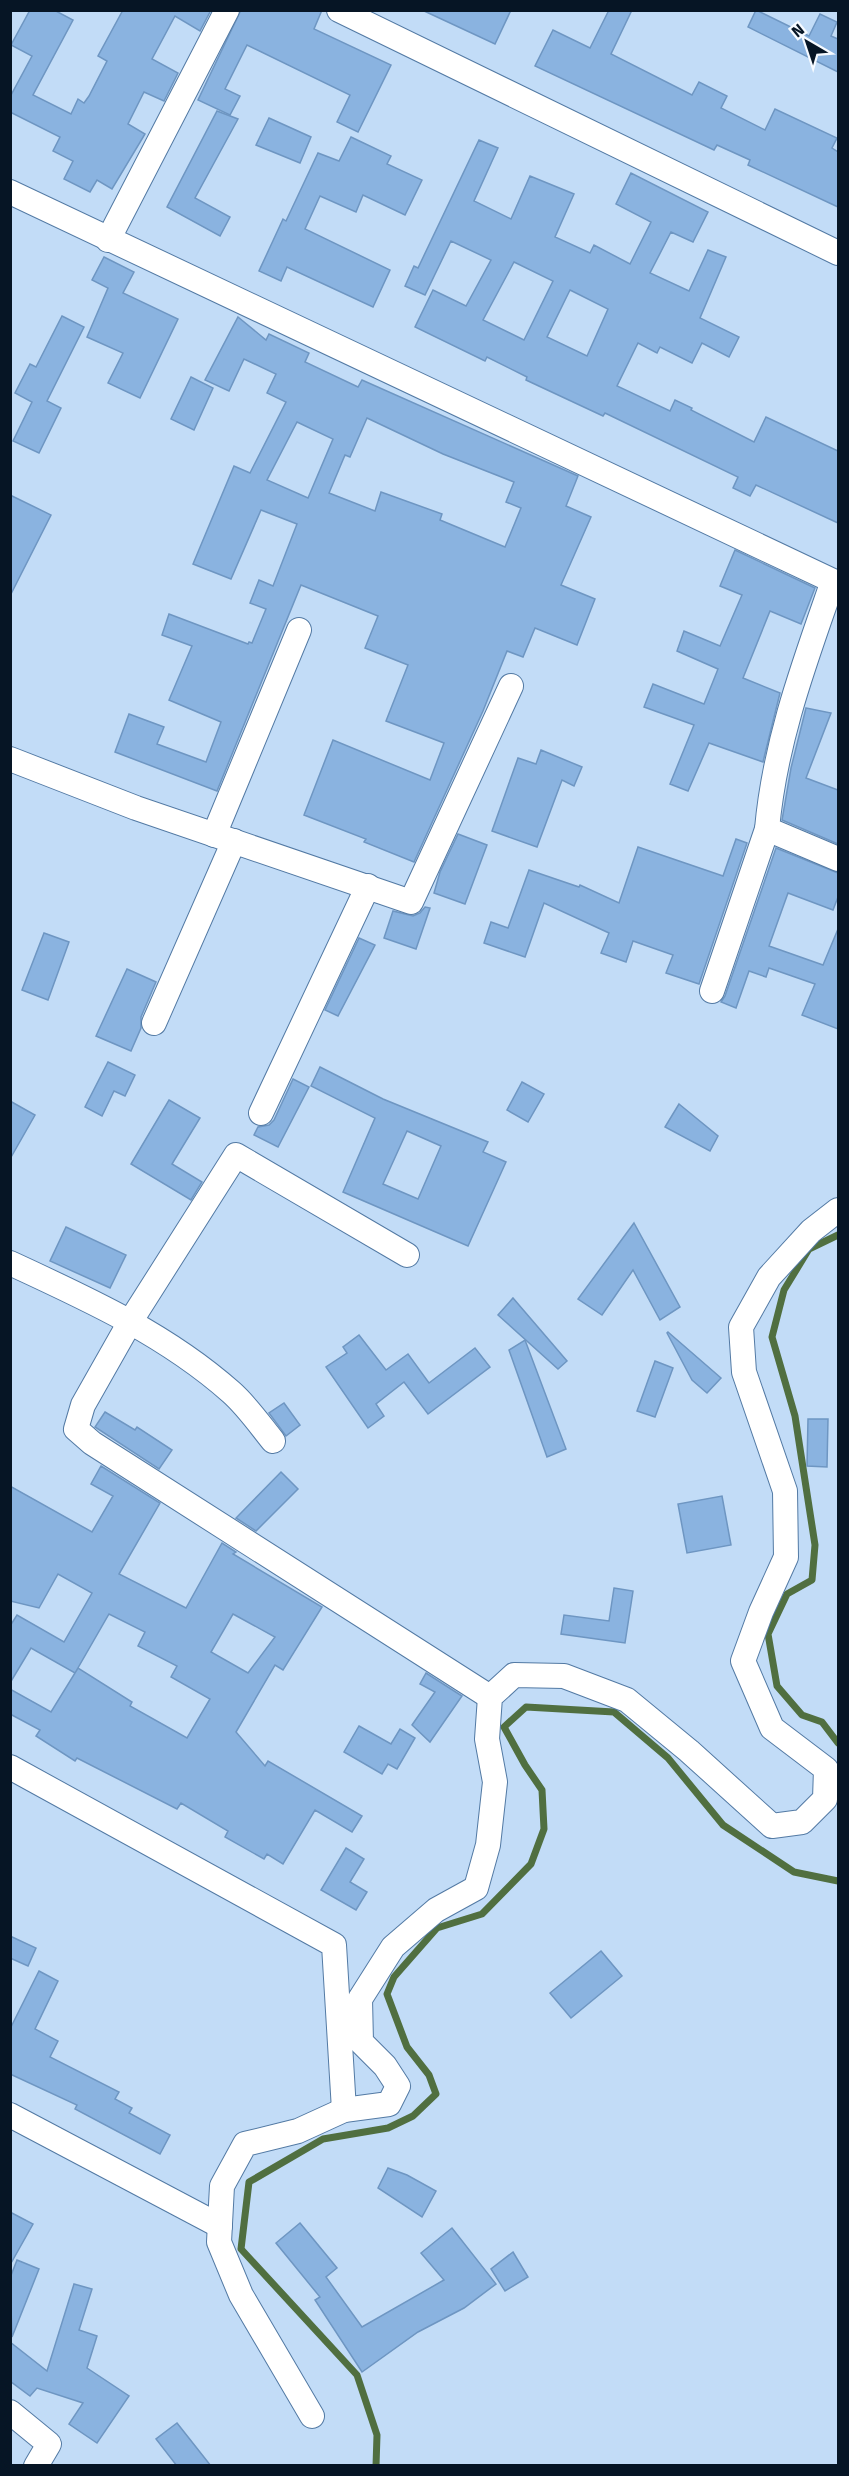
<svg xmlns="http://www.w3.org/2000/svg" width="849" height="2476" viewBox="0 0 849 2476" font-family="'Fira Sans',sans-serif">
	<rect width="100%" height="100%" fill="#c2dcf7"/>
	<g fill="none" stroke-linecap="round" stroke-linejoin="round">
		<g stroke="#506f40" stroke-width="7">
			<polyline points="838,1235 809,1249 784,1290 772,1337 795,1416 815,1545 812,1580 787,1594 768,1634 777,1686 802,1715 822,1722 838,1743"/>
			<polyline points="376,2466 377,2435 357,2375 241,2249 249,2182 323,2139 388,2128 413,2116 436,2094 429,2075 407,2047 387,1994 394,1977 437,1928 482,1914 531,1864 544,1829 542,1790 525,1765 504,1727 526,1707 614,1712 668,1758 723,1825 794,1872 838,1881"/>
		</g>
	</g>
	<g fill="#8ab3e0" stroke="#6e96c2" stroke-width="1.5" fill-rule="evenodd">
		<polygon points="30,10 54,10 73,20 33,95 71,114 78,99 84,103 89,96 107,61 98,56 123,10 211,10 200,31 175,16 152,59 178,73 164,101 144,92 128,124 145,134 112,189 97,180 90,192 64,179 73,161 53,151 60,137 10,112 10,97 32,56 11,45"/>
		<polygon points="241,10 322,10 314,29 391,65 358,132 337,122 350,95 247,45 225,89 240,96 230,115 198,100"/>
		<polygon points="422,10 511,10 495,44"/>
		<polygon points="609,10 632,10 611,54 692,95 699,82 727,96 721,108 765,130 775,109 837,138 832,148 838,152 838,207 748,165 750,160 717,145 714,150 535,66 553,30 590,48"/>
		<polygon points="756,10 809,36 820,14 837,22 831,36 838,39 838,72 748,27"/>
		<polygon points="217,111 238,119 195,198 230,217 220,236 167,207"/>
		<polygon points="269,118 311,137 300,163 256,145"/>
		<polygon points="351,137 391,156 387,164 422,180 405,215 363,195 356,212 320,196 305,229 390,270 373,307 287,267 281,281 259,271 283,219 286,221 318,153 339,161"/>
		<path d="M479 140 498 148 474 201 511 219 530 176 574 194 555 237 590 253 594 245 630 264 651 222 616 204 631 173 708 212 693 242 671 232 650 273 689 291 708 250 726 257 700 318 739 337 729 357 702 343 692 363 660 347 657 353 638 343 617 386 670 411 675 400 692 408 691 410 754 442 766 417 838 451V523L756 485 750 496 733 488 738 477 605 413 603 416 526 380 527 377 487 357 485 361 415 327 433 290 466 306 491 260 451 241 425 295 405 286 414 266 418 268ZM514 262 553 281 524 340 483 320ZM570 290 608 309 587 356 547 337Z"/>
		<polygon points="104,257 134,272 123,293 178,319 140,398 108,383 123,353 87,337 108,288 92,280"/>
		<polygon points="62,316 84,327 47,401 61,408 39,453 13,441 32,402 15,393 30,364 36,367"/>
		<path d="M238 317 266 340 269 334 309 353 305 362 358 387 362 380 578 476 566 506 591 517 561 585 595 599 577 645 535 628 523 657 507 651 483 711 414 862 364 842 366 839 304 815 333 740 430 780 444 743 386 721 408 665 365 648 378 616 301 585 217 791 115 752 129 714 164 727 157 744 206 762 221 722 169 700 192 646 162 635 169 614 248 644 249 642 252 643 266 609 250 603 259 580 273 586 297 524 261 510 231 579 193 564 234 466 250 473 286 402 267 393 276 374 244 359 229 391 205 380ZM367 418 443 454 514 482 506 502 521 508 505 547 440 520 442 514 381 492 375 511 329 493 345 455 350 457ZM297 422 333 439 308 498 267 480Z"/>
		<polygon points="191,377 213,388 194,430 171,419"/>
		<polygon points="10,495 51,515 10,596"/>
		<polygon points="735,550 815,588 801,624 770,611 743,678 780,693 763,762 709,743 688,791 670,784 694,725 644,707 653,684 704,704 718,669 677,651 684,631 720,646 742,595 720,586"/>
		<polygon points="806,708 831,713 806,778 838,790 838,844 782,820 791,768"/>
		<polygon points="541,750 582,767 574,786 562,780 537,847 492,831 518,758 536,764"/>
		<polygon points="458,834 487,845 465,904 434,893 440,872"/>
		<polygon points="736,839 747,843 699,984 666,973 673,955 633,941 626,962 601,953 609,933 544,903 525,957 484,943 491,922 508,928 529,870 579,887 580,885 619,903 638,847 723,876"/>
		<polygon points="776,848 838,873 838,897 833,910 788,893 769,946 823,965 838,929 838,1029 802,1015 815,984 769,968 766,977 749,971 736,1008 721,1002 725,996"/>
		<polygon points="425,907 430,908 416,949 384,938 393,911 413,916 420,913"/>
		<polygon points="44,933 69,942 48,1000 22,990"/>
		<polygon points="359,938 375,945 338,1016 325,1010"/>
		<polygon points="127,969 156,982 141,1017 141,1028 131,1051 96,1036"/>
		<polygon points="108,1062 135,1075 125,1096 114,1091 102,1116 85,1107"/>
		<path d="M320 1067 383 1099 488 1142 483 1152 506 1162 468 1246 343 1192 375 1118 311 1086ZM407 1131 441 1146 418 1199 383 1184Z"/>
		<polygon points="293,1079 309,1087 278,1147 254,1135 258,1127 269,1125 274,1120"/>
		<polygon points="522,1082 544,1094 528,1122 507,1110"/>
		<polygon points="169,1100 200,1118 172,1164 202,1182 191,1200 131,1164"/>
		<polygon points="10,1101 35,1115 10,1159"/>
		<polygon points="679,1104 718,1136 710,1151 665,1127"/>
		<polygon points="634,1223 680,1307 660,1320 633,1270 602,1315 578,1299"/>
		<polygon points="66,1227 126,1255 110,1288 50,1261"/>
		<polygon points="513,1298 567,1361 558,1369 498,1315"/>
		<polygon points="668,1332 721,1378 707,1393 692,1380 667,1333"/>
		<polygon points="359,1335 386,1370 408,1354 429,1383 475,1348 490,1367 428,1414 404,1382 376,1404 384,1416 368,1428 326,1367 347,1353 343,1347"/>
		<polygon points="525,1340 566,1449 547,1457 509,1350"/>
		<polygon points="655,1361 673,1368 655,1417 637,1411"/>
		<polygon points="284,1403 300,1425 286,1436 269,1413"/>
		<polygon points="105,1412 135,1430 137,1427 172,1450 159,1469 95,1427"/>
		<polygon points="808,1419 828,1419 827,1467 807,1466"/>
		<path d="M101 1466 160 1503 119 1574 186 1608 222 1543 236 1552 233 1554 322 1607 283 1670 275 1665 236 1732 265 1766 268 1761 362 1816 352 1832 315 1810 283 1864 267 1854 264 1859 225 1837 228 1831 181 1803 177 1809 77 1758 75 1761 36 1736 40 1730 10 1714V1689L51 1712 78 1668 132 1702 130 1706 187 1738 210 1699 171 1677 177 1666 138 1646 145 1632 109 1614 75 1673 31 1648 10 1683V1626L17 1615 64 1642 92 1593 58 1574 39 1608 10 1601V1486L92 1532 113 1496 91 1484ZM233 1614 275 1637 248 1673 211 1652Z"/>
		<polygon points="281,1472 298,1489 256,1531 236,1518"/>
		<polygon points="722,1496 731,1545 687,1553 678,1504"/>
		<polygon points="614,1588 633,1591 625,1643 561,1634 564,1615 609,1621"/>
		<polygon points="426,1673 462,1696 430,1742 412,1725 435,1692 420,1684"/>
		<polygon points="359,1726 391,1744 400,1729 415,1738 397,1769 388,1764 382,1774 344,1752"/>
		<polygon points="346,1848 364,1859 350,1882 367,1892 356,1910 321,1890"/>
		<polygon points="10,1936 36,1948 28,1966 10,1958"/>
		<polygon points="601,1951 622,1976 571,2018 550,1993"/>
		<polygon points="39,1971 58,1981 35,2029 58,2041 50,2057 119,2092 115,2099 132,2108 129,2113 170,2135 160,2154 75,2109 77,2105 10,2074 10,2029"/>
		<polygon points="388,2168 407,2175 436,2191 422,2217 378,2188"/>
		<polygon points="10,2212 33,2224 10,2265"/>
		<polygon points="300,2223 337,2268 326,2277 362,2327 444,2280 421,2253 452,2228 496,2284 464,2308 418,2332 362,2372 315,2300 320,2297 276,2243"/>
		<polygon points="513,2252 528,2277 505,2291 491,2269"/>
		<polygon points="17,2260 39,2269 12,2337 10,2278"/>
		<polygon points="74,2284 92,2289 79,2330 97,2336 87,2368 129,2396 97,2443 69,2424 83,2403 37,2388 30,2396 10,2381 10,2342 47,2371"/>
		<polygon points="177,2423 211,2466 177,2466 156,2439"/>
	</g>
	<g fill="none" stroke-linecap="round" stroke-linejoin="round">
		<g stroke="#537aa4" stroke-width="26">
			<g id="minor">
				<polyline points="339,10 838,253"/>
				<path d="M10 192 833 581C804 664 775 741 767 829L838 859"/>
				<polyline points="108,240 227,10"/>
				<polyline points="10,759 136,808 411,902 511,686"/>
				<polyline points="214,835 299,630"/>
				<polyline points="712,991 767,829"/>
				<polyline points="154,1023 234,841"/>
				<polyline points="261,1113 368,886"/>
				<polyline points="407,1255 236,1155 130,1322 83,1405 76,1429 92,1443 490,1697"/>
				<path d="M10 1263C88 1299 167 1335 231 1392 247 1406 260 1425 273 1441"/>
				<polyline points="10,1767 334,1945 344,2110"/>
				<polyline points="10,2115 220,2226"/>
				<polyline points="10,2412 49,2444 36,2466"/>
				<polyline points="312,2416 241,2295 219,2242 222,2186 245,2144 298,2131 344,2110 389,2104 398,2086 385,2066 361,2042 360,1999 393,1947 436,1910 476,1888 488,1845 495,1782 487,1739 490,1697 514,1675 564,1676 627,1700 689,1751 772,1826 802,1822 825,1799 826,1769 772,1728 743,1661 761,1612 786,1557 785,1491 744,1372 741,1327 769,1277 811,1231 838,1210"/>
			</g>
		</g>
		<use href="#minor" stroke="#fff" stroke-width="24"/>
	</g>
	<rect width="849" height="2476" fill="none" stroke="#061525" stroke-width="24"/>
	<g transform="translate(807 42) rotate(321)" stroke="#f6faff" stroke-width="4.5" paint-order="stroke">
	<path d="M0-4.5L10 22L0 15L-10 22Z" fill="#061525"/>
	<text y="-9" font-size="16" font-weight="bold" text-anchor="middle" fill="#061525">N</text>
	</g>
</svg>
